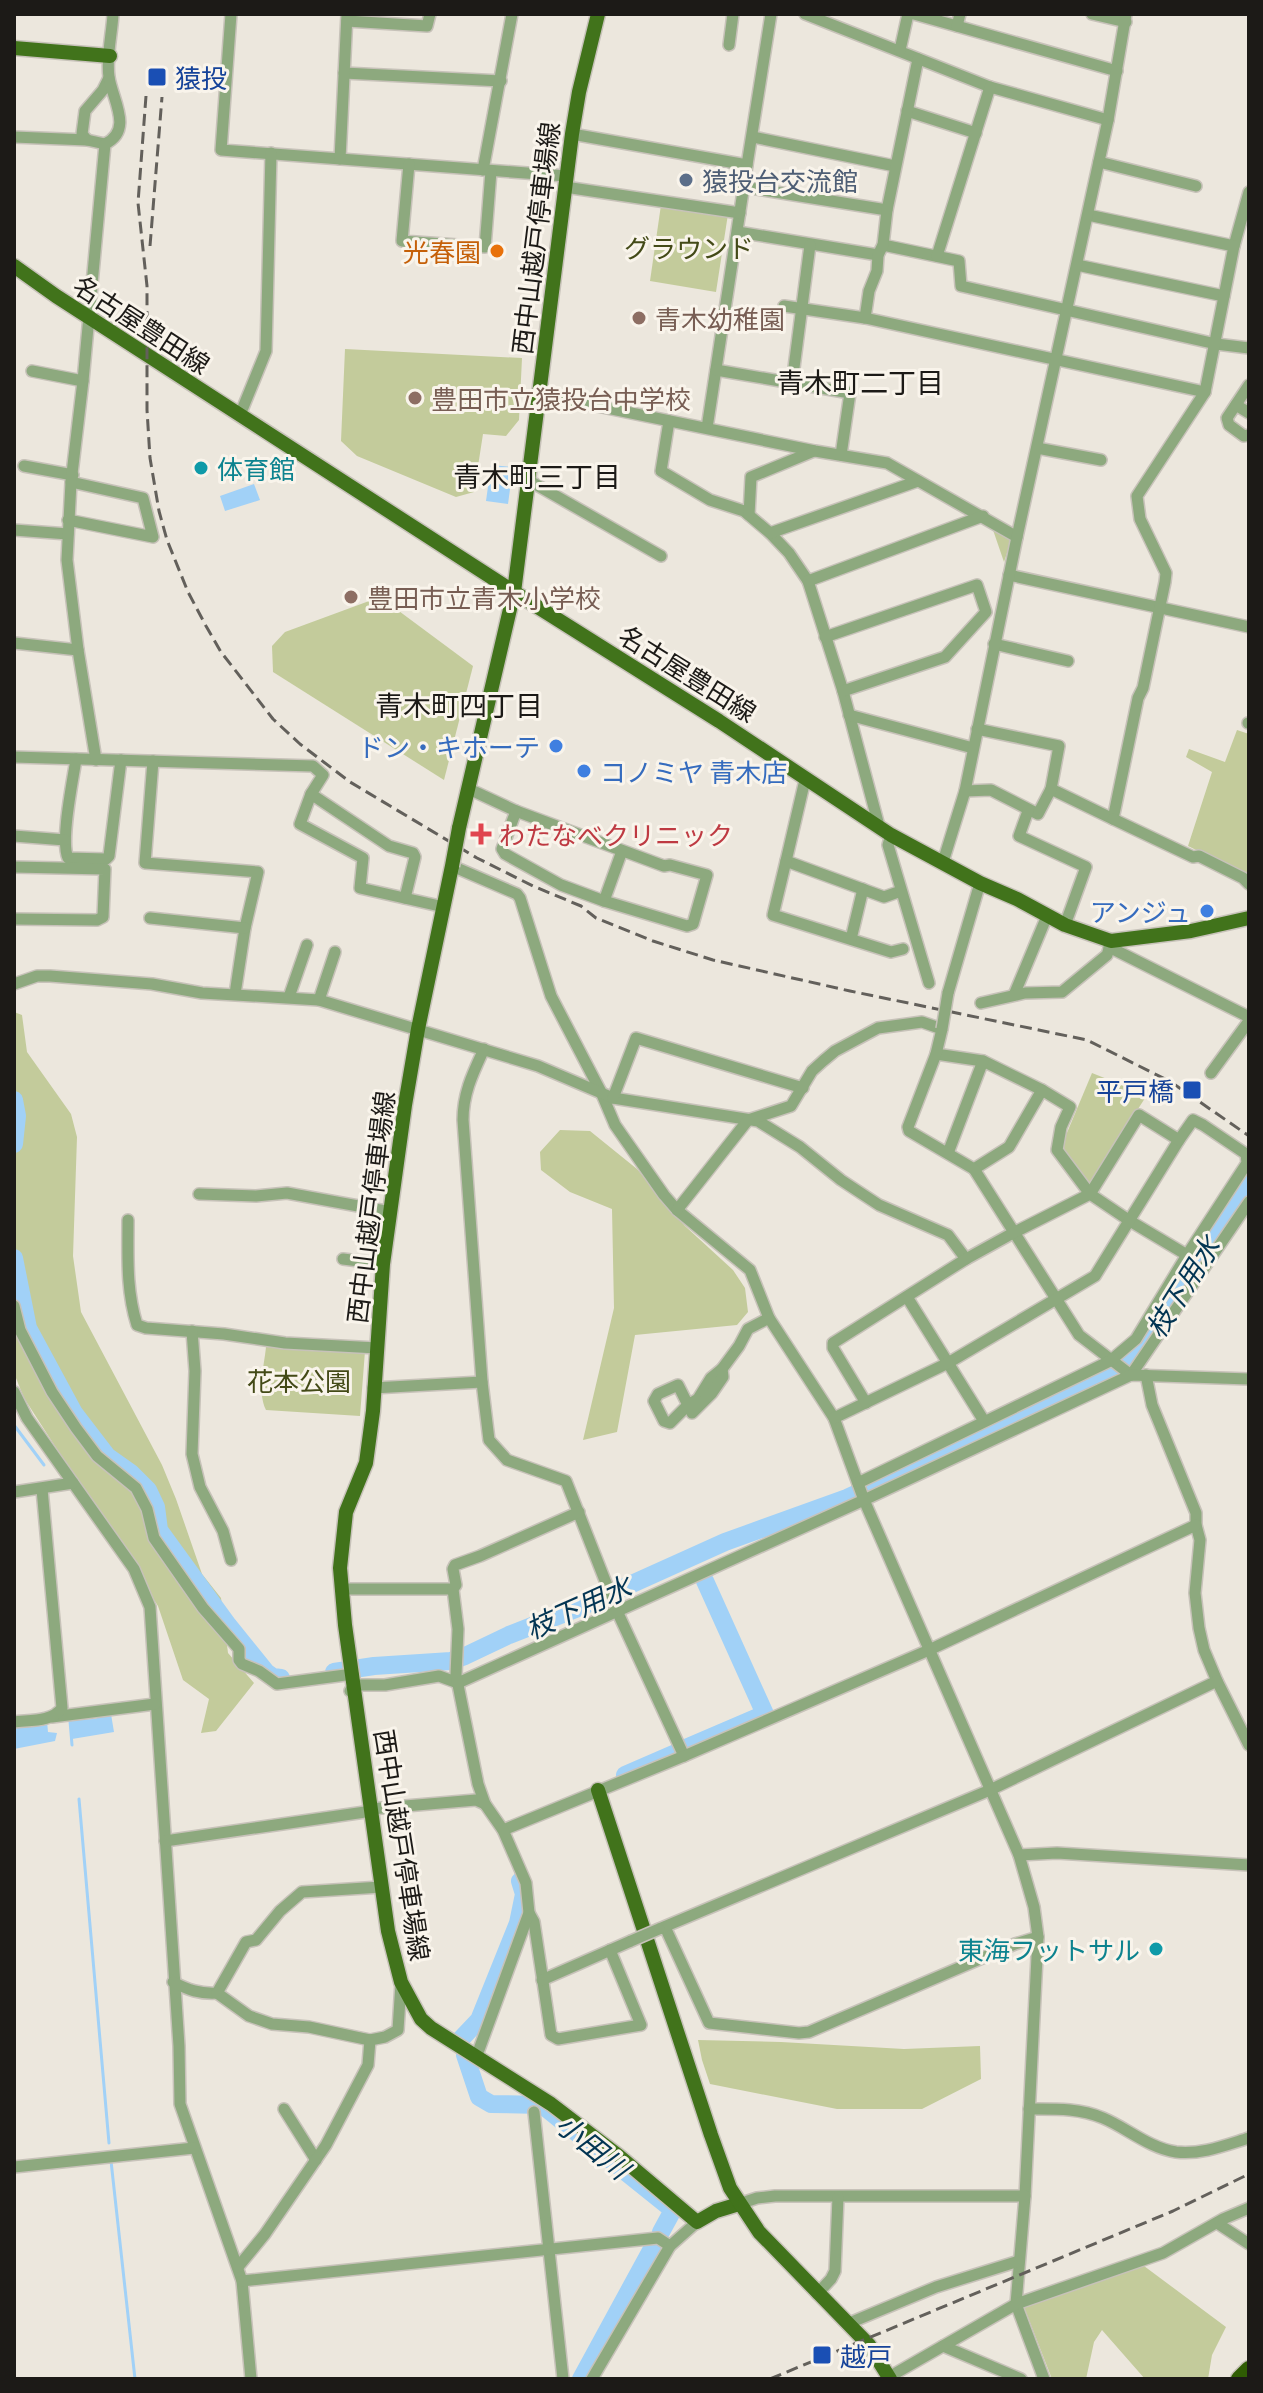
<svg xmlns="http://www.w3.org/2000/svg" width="1263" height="2393" viewBox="0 0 1263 2393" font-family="Barlow,'Noto Sans JP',sans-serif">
	<rect width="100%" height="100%" fill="#ece7dd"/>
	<g fill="#c3cb9b">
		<polygon points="661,205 728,214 716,292 650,281"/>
		<polygon points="345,349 522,358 519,420 506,436 483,434 474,492 456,497 357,456 341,441"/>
		<polygon points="992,527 1012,538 1004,562"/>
		<polygon points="380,597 473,666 444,780 273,672 272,646 285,632"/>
		<polygon points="1237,730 1249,734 1249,887 1243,873 1188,846 1212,772 1186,757 1189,749 1225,762"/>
		<polygon points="14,1012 22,1015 27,1052 71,1114 77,1137 73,1256 81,1312 162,1465 176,1499 202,1574 221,1598 228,1653 254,1683 216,1731 201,1733 209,1699 183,1680 158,1606 24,1398 14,1373"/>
		<polygon points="1092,1073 1147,1095 1089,1185 1061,1147"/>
		<polygon points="560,1130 590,1131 637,1169 685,1226 733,1270 745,1288 748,1312 737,1325 635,1335 617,1432 583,1440 614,1308 612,1209 570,1192 541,1170 540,1152"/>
		<path d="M266 1347 365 1351 360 1416 266 1410C257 1391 264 1367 266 1347Z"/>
		<polygon points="698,2040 781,2042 904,2049 980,2046 981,2079 922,2109 837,2109 710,2084 702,2060"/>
		<polygon points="1144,2266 1226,2327 1212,2355 1208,2379 1145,2379 1102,2330 1094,2342 1086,2379 1052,2379 1024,2307"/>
	</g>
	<g fill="#a1d1f7">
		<polygon points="491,465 513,467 508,504 486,501"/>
		<polygon points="254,484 260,500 225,511 220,496"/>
		<polygon points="111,1714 114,1732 72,1739 69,1720 94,1719"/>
		<polygon points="47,1721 48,1732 57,1733 55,1741 14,1749 14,1724"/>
	</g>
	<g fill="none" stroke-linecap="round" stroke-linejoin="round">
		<g stroke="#a1d1f7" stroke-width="3">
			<polyline points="14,1425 44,1465"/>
			<polyline points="70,1721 72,1745"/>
			<polyline points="79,1799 109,2143"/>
			<polyline points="111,2161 135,2379"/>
		</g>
		<g stroke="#a1d1f7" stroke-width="18">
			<polyline points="14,1100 17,1116 14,1144"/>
			<polyline points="14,1258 28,1328 74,1413 107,1456 131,1473 148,1490 156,1507 159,1530 228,1625 266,1672 273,1677 281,1678"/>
			<polyline points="334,1672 374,1666 451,1661 465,1656 509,1635 583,1606 725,1542 847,1498 1103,1379 1129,1362 1143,1349 1233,1205 1249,1182"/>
			<polyline points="688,1747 765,1714 705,1581"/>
			<polyline points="625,1775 678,1752"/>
			<polyline points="460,2040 479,2020 518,1923 524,1894 520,1881"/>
			<polyline points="465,2055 479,2097 491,2104 542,2105 673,2210 661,2232"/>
			<polyline points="581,2379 654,2245"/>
		</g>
		<g stroke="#c7c2b9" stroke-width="14">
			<g id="minor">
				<polyline points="231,14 221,150 566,176"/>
				<polyline points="805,14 990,87 1108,120"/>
				<polyline points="914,14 1117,71"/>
				<polyline points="1092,14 1126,22"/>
				<polyline points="347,21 427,26 430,14"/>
				<polyline points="957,26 960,14"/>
				<polyline points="729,45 733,14"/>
				<polyline points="900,50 908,14"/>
				<polyline points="344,73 501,81"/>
				<polyline points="907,111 976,133"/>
				<polyline points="572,134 747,165 707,428"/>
				<polyline points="14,137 87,140 105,144"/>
				<polyline points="753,137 895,166"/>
				<polyline points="87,140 82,134 85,111 103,90 109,78"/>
				<polyline points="340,159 347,14"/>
				<polyline points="1099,162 1196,186"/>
				<polyline points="409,164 402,241 485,247 491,171"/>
				<polyline points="747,165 771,14"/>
				<polyline points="483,170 512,14"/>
				<polyline points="565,187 740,213"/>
				<polyline points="744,187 887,210"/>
				<polyline points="738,232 878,255"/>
				<polyline points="883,245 959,261 961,286 1216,344 1249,348"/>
				<polyline points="1234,246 1249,192"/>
				<polyline points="937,256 990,87"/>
				<polyline points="1077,265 1224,296"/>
				<polyline points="784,306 865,318 1205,392"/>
				<polyline points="865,318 869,291 877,271 878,255 883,245 887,210 918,59"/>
				<polyline points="716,370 850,393 841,455"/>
				<polyline points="32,371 83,381"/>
				<polyline points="792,383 810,245"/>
				<polyline points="1249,385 1227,418 1229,425 1244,436 1249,435"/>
				<polyline points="539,394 815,451 887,463 1017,537"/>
				<polyline points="1236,405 1249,413"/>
				<polyline points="240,415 266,351 271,153"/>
				<polyline points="669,421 661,471 710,500 744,511 770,533 789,553 808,581 843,691 879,826"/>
				<polyline points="1037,448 1101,460"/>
				<polyline points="24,466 73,475"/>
				<polyline points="528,480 661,556"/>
				<polyline points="749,515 751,477 814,451"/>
				<polyline points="68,520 153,537 143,498 71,482"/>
				<polyline points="14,530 68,534"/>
				<polyline points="770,533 918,481"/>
				<polyline points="1009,575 1249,627"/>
				<polyline points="808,581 983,516"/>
				<polyline points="825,637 977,585 986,612 945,657 843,691"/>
				<polyline points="14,643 78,650"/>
				<polyline points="994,644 1068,661"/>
				<polyline points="849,715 973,748"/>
				<polyline points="1248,723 1249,723"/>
				<polyline points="14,757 313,766 323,775 311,794 300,824 363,858 360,888 444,907"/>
				<path d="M76 759C73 780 60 841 68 858L106 859 109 856 121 760"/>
				<path d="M96 760 78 650 67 560 71 482 83 381 105 144C134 130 112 99 109 77 106 57 112 34 113 14"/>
				<polyline points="153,761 145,863 258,872 245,928 235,994"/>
				<polyline points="805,780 786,861 884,897 901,891"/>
				<polyline points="469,789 516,811 664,866 670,865 707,875 693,924 687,926 604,901 622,851"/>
				<polyline points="1051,789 1113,819 1138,698 1143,688 1165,582 1166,573 1140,519 1137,496 1205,392 1234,246 1088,215"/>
				<polyline points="965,791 991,790 1038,814 1051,789 1059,746 977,729"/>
				<polyline points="311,794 389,846 413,853 415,857 405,898"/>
				<polyline points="516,811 502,849 505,854 561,885 604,901"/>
				<polyline points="1028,811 1019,836 1086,867 1065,925"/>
				<polyline points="1113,819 1193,857 1199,856 1243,878 1249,884"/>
				<polyline points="891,835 888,845 929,983"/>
				<polyline points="14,836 65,840"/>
				<polyline points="786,861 773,915 891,952 903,949"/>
				<polyline points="943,862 965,791 1017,537 1108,120 1126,14"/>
				<polyline points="452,866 517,894 520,898 551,996 601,1092 615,1125 664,1195 677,1210 750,1270 769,1318 834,1418 864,1500 1019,1855 1034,1907 1038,1937 1025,2196 1016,2304 1044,2379"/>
				<polyline points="14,867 105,869 103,917 97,920 14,919"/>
				<polyline points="150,918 245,928"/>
				<polyline points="851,939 863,889"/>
				<polyline points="1109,947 1249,1017"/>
				<polyline points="14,984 37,976 50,976 152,984 202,993 319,1000 538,1066 613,1098 758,1121 800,1147 841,1180 879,1205 948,1235 966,1259"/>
				<polyline points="948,993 980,883"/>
				<polyline points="1014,995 1047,916"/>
				<polyline points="289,997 307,945"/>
				<polyline points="319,1000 335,952"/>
				<polyline points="981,1003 1025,993 1062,992 1107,955 1111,942"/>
				<path d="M484 1049C473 1073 463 1093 463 1120L482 1382 489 1440 507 1460 566 1481 617 1611 684 1756"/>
				<polyline points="936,1054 983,1061 1042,1090 1009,1147 974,1169"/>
				<polyline points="1211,1073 1249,1021"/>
				<polyline points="1042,1090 1070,1107 1061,1127 1057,1150 1090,1194 1130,1221 1187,1255"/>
				<polyline points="613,1098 636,1038 803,1088"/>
				<polyline points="948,1153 983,1061"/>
				<polyline points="199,1194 256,1196 287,1193 391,1212"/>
				<polyline points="677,1210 748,1120 791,1106 812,1071 823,1061 835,1051 878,1028 922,1022 942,1029 936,1054 908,1127 909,1131 974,1169 1079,1335 1131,1375"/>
				<path d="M128 1220C128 1256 126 1290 137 1325L146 1328 224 1334 285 1343 377 1348"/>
				<polyline points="343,1259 383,1264"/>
				<polyline points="907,1297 984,1421"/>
				<polyline points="14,1306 20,1330 52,1392 76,1428 97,1456 136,1488 147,1509 154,1538 203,1608 239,1649 239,1660 242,1664 259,1671 277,1684 353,1674"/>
				<polyline points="192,1331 195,1371 192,1454 200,1487 223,1531 231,1560"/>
				<polyline points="1131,1375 1249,1202"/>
				<polyline points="1146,1375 1152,1405 1196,1513 1196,1525 1200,1540 1195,1593 1199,1628 1204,1650 1217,1681 1249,1745"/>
				<polyline points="373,1388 482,1382"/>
				<polyline points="14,1392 27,1418 134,1569 150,1607 179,2046 180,2104 242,2281 251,2379"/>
				<polyline points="688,1405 670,1423 664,1421 654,1401 658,1394 678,1385 688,1405 698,1399 711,1378 722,1369 739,1346 748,1329 769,1318"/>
				<polyline points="692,1413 712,1393 723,1377 722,1369"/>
				<polyline points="834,1418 948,1363 1095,1276 1179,1140"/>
				<polyline points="858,1483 1110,1361 1136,1339 1187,1255 1247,1163 1246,1154 1203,1125 1193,1120 1179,1140 1139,1115 1090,1194 1013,1233 966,1259 833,1343 833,1348 866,1403"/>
				<polyline points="14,1492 73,1483"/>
				<polyline points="343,1589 453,1589"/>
				<polyline points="350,1691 354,1685 385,1685 439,1676 458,1683 864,1500 1131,1375 1249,1379"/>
				<polyline points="52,1717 155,1704"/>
				<path d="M14 1722C30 1720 52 1722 62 1708L42 1489"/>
				<polyline points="503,1830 684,1756 929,1650 1196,1525"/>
				<polyline points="165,1841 365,1812 370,1809 476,1800 485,1804"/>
				<polyline points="1019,1855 1057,1853 1249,1865"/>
				<polyline points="529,1913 534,1922 551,2035 558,2039 641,2025 610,1950"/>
				<polyline points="665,1927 709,2023 799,2033 809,2032 1015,1944 1038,1937"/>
				<polyline points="659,1929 990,1790 1217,1681"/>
				<polyline points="542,1980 631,1941"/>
				<path d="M173 1982C188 1990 200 1994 217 1993L246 1942 256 1940 280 1911 302 1892 381 1887"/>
				<polyline points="217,1993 249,2016 272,2024 309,2027 370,2040"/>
				<polyline points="477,2055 529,1913 526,1883 503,1830 485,1804 478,1784 456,1675 458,1629 453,1589 456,1585 453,1569 455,1565 480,1556 579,1512"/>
				<polyline points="284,2109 316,2160"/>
				<path d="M1029 2109C1055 2109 1079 2108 1103 2118 1127 2128 1149 2148 1176 2152 1201 2155 1226 2145 1249 2138"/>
				<polyline points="534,2112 563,2379"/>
				<polyline points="14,2167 194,2148"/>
				<polyline points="739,2204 757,2198 775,2196 1025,2196"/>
				<polyline points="1217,2223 1249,2244"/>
				<polyline points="238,2267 265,2234 326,2145 368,2065 370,2040 385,2037 398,2030 401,1983"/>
				<polyline points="242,2281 658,2238 670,2246"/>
				<polyline points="817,2294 831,2279 835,2271 838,2197"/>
				<polyline points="847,2324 936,2287 1019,2261"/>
				<polyline points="943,2346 1021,2379"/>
				<polyline points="889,2377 1016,2304 1163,2253 1223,2219 1249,2208"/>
				<polyline points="592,2379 670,2246 697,2222"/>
			</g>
		</g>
		<g stroke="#c7c2b9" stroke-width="17">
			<g id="major">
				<polyline points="14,48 110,56"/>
				<polyline points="14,266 56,296 514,592 719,721 891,835 980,883 1017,899 1065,925 1111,941 1191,931 1249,918"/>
				<polyline points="459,828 514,592 572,134 579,92 598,14"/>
				<polyline points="452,866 418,1029 405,1105 383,1264 373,1411 366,1463 346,1512 340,1568 345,1625 388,1931 401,1982 421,2019 431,2028 551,2104 619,2156 697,2222 716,2211 739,2204"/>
				<polyline points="598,1790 711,2135 730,2188 759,2232 869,2345 890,2379"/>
			</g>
		</g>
		<g stroke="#c7c2b9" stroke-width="19">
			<polyline id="highway" points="1239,2379 1249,2369"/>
		</g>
		<use href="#minor" stroke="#8da97e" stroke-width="11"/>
		<use href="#major" stroke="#41731b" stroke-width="14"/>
		<use href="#highway" stroke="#2f5c03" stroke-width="16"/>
		<g stroke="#63605b" stroke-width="3" stroke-dasharray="12 6" stroke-linecap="butt">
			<polyline points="146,96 138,203 147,286 147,410 150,458 159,511 167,540 188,592 206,626 221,652 273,719 300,744 350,782 477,858 533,886 581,906 596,918 653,941 713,960 850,991 1087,1040 1171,1082 1249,1136"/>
			<polyline points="150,246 162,97"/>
			<polyline points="770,2379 1173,2211 1249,2174"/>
		</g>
		<g stroke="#c7c2b9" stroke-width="14" stroke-linecap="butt">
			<g id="minor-bridge">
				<polyline points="942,1029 948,993"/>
				<polyline points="631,1941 659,1929"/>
			</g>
		</g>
		<g stroke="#c7c2b9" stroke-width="17" stroke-linecap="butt">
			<polyline id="major-bridge" points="452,866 459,828"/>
		</g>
		<use href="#minor-bridge" stroke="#8da97e" stroke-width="11"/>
		<use href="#major-bridge" stroke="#41731b" stroke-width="14"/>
	</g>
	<g fill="#1a4fb4" stroke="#f9f4eb" stroke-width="3">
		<rect x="147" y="67" width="20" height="20" rx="4"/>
		<rect x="1182" y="1080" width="20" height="20" rx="4"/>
		<rect x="812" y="2345" width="20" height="20" rx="4"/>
	</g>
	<circle fill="#5c6f8a" stroke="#f9f4eb" stroke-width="3" cx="686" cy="180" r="8"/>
	<circle fill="#e8710a" stroke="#f9f4eb" stroke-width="3" cx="497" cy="251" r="8"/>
	<g fill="#8d6e63" stroke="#f9f4eb" stroke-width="3">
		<circle cx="639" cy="318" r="8"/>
		<circle cx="415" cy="398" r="8"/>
		<circle cx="351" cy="597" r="8"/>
	</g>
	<g fill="#0f9aa8" stroke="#f9f4eb" stroke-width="3">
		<circle cx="201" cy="468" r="8"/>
		<circle cx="1156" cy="1949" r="8"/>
	</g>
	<g fill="#3f7fe0" stroke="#f9f4eb" stroke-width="3">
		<circle cx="556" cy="746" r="8"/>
		<circle cx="584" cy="771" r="8"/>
		<circle cx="1207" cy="911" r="8"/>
	</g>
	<path fill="#e0444e" stroke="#f9f4eb" stroke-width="3" d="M477 822h8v8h8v8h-8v8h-8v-8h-8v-8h8z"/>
	<g text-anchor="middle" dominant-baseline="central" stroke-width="6" stroke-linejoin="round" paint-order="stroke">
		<g font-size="26" fill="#164399" stroke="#f9f4eb" text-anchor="start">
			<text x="175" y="77">猿投</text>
			<text x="1174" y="1090" text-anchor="end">平戸橋</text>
			<text x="840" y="2355">越戸</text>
		</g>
		<g font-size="26" fill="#4e5e75" stroke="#f9f4eb" text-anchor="start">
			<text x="702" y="180">猿投台交流館</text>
		</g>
		<g font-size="26" fill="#1c1a17" stroke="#f9f4eb">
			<text transform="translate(535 238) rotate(-83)">西中山越戸停車場線</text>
			<text transform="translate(142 324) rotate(33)">名古屋豊田線</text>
			<text transform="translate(688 673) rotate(32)">名古屋豊田線</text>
			<text transform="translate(370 1207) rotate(-83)">西中山越戸停車場線</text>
			<text transform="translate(403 1845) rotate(81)">西中山越戸停車場線</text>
		</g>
		<g font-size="26" fill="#434a17" stroke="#f9f4eb">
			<text x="689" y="247">グラウンド</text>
			<text x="299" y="1380">花本公園</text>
		</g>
		<g font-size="26" fill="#c56008" stroke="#f9f4eb" text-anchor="end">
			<text x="481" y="251">光春園</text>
		</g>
		<g font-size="26" fill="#785e54" stroke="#f9f4eb" text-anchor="start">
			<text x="655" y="318">青木幼稚園</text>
			<text x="431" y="398">豊田市立猿投台中学校</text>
			<text x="367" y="597">豊田市立青木小学校</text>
		</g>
		<g font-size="26" fill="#0d838f" stroke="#f9f4eb" text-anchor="start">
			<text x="217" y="468">体育館</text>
			<text x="1140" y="1949" text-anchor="end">東海フットサル</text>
		</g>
		<g font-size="26" fill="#366cbe" stroke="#f9f4eb" text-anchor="end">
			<text x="540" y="746">ドン・キホーテ</text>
			<text x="600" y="771" text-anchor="start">コノミヤ 青木店</text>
			<text x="1191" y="911">アンジュ</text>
		</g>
		<g font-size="26" fill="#be3a42" stroke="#f9f4eb" text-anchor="start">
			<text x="499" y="834">わたなべクリニック</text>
		</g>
		<g font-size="28" fill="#1c1a17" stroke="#f9f4eb">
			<text x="860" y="382">青木町二丁目</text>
			<text x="537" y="476">青木町三丁目</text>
			<text x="459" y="705">青木町四丁目</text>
		</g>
		<g font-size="28" font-style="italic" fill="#033553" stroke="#f9f4eb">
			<text transform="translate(1182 1287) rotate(-58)">枝下用水</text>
			<text transform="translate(578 1607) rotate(-24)">枝下用水</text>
			<text transform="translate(593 2146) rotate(39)">小田川</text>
		</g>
	</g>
	<rect width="1263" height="2393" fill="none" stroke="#1c1a17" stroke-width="32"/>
</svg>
